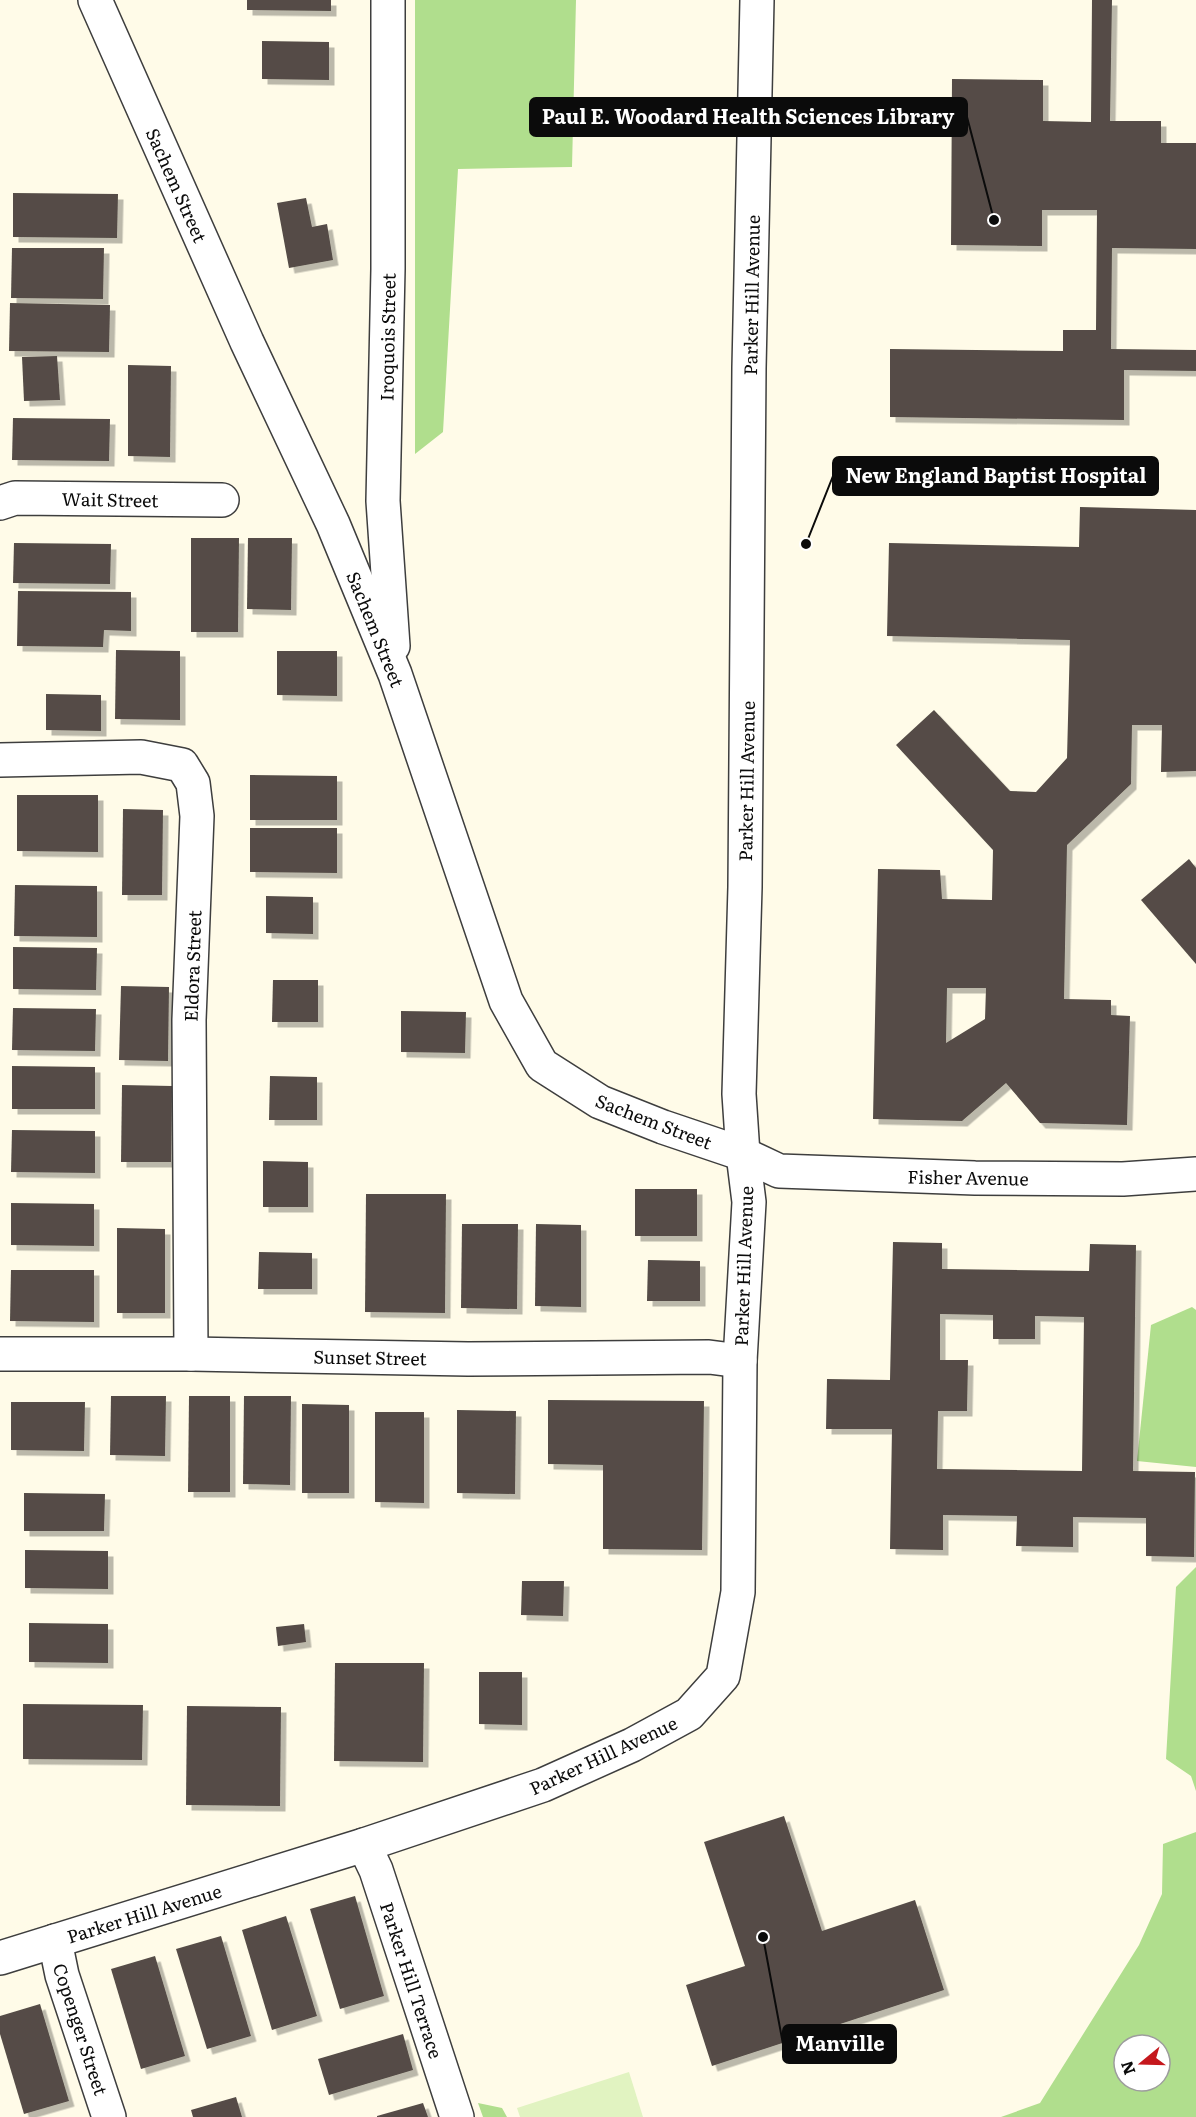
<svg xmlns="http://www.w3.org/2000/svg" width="1196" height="2117" viewBox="0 0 1196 2117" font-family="Literata,serif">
	<defs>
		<filter id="shadow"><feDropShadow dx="5.5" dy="5.5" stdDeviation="0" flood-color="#0004"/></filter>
	</defs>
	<rect width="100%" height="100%" fill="#fffbe8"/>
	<g fill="#b0de8d" fill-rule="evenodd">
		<polygon points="415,0 576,0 572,167 458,169 443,432 415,454"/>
		<polygon points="1192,1307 1196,1310 1196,1467 1137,1461 1151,1325"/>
		<polygon points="1196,1567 1196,1791 1191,1776 1166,1759 1176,1587"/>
		<path d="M1196 1832V2117H1001L1040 2103 1139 1945 1162 1894 1163 1844ZM1124 2045H1160V2081H1124Z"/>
		<polygon points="478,2103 502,2108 507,2117 483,2117"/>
	</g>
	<polygon fill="#e1f3c1" points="629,2072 643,2117 520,2117 517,2108"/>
	<g fill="#544c46" fill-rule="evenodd" filter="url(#shadow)">
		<polygon points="247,0 331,0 331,11 247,10"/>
		<polygon points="1092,0 1112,0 1110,121 1161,121 1161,143 1196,143 1196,249 1112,248 1111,349 1196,350 1196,371 1124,370 1124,420 890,417 890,349 1063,351 1063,330 1096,330 1097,210 1042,210 1042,246 951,245 952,79 1043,80 1043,121 1091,122"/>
		<polygon points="262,41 329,42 329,80 262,79"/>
		<polygon points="13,193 118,194 117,238 13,237"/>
		<polygon points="306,198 312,227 327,224 333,260 289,268 277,203"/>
		<polygon points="12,248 104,248 103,299 11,298"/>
		<polygon points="10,303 110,305 109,352 9,351"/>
		<polygon points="57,356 60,400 24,401 22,357"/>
		<polygon points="128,365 171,366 170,457 128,456"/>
		<polygon points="13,418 110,419 109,461 12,460"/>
		<path d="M1080 507 1196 510V771L1161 772 1162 725H1132L1131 784 1067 845 1064 999 1111 1000V1015L1130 1016 1127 1125 1040 1123 1006 1083 962 1121 873 1119 878 869 940 870 942 899 992 900 993 850 896 745 934 710 1010 791 1036 792 1067 758 1070 640 887 636 889 543 1079 547ZM947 988H986L985 1019 946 1043Z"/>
		<polygon points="191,538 239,538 238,632 191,632"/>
		<polygon points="248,538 292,538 291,610 247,609"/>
		<polygon points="14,543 111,544 110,584 13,583"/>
		<polygon points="18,591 131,592 131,631 104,630 103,647 17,646"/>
		<polygon points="116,650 180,651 180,720 115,719"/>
		<polygon points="277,651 337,651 337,696 277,695"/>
		<polygon points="46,694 101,695 101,731 46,730"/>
		<polygon points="250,775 337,776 337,820 250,820"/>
		<polygon points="17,795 98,795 98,852 17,851"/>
		<polygon points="123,809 163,810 162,895 122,895"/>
		<polygon points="250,828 337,828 337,873 250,872"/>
		<polygon points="1189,859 1196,868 1196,964 1141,900"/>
		<polygon points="15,885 97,886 97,937 14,936"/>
		<polygon points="266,896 313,897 313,934 266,933"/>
		<polygon points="13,947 97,948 96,990 13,989"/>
		<polygon points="273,980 318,980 318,1022 272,1022"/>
		<polygon points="121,986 169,987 168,1061 119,1060"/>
		<polygon points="13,1008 96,1009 95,1051 12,1050"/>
		<polygon points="401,1011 466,1012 465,1053 401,1052"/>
		<polygon points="12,1066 95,1067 95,1109 12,1109"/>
		<polygon points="270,1076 317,1077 317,1120 269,1120"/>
		<polygon points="122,1085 172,1086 171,1162 121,1162"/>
		<polygon points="12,1130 95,1131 95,1173 11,1172"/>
		<polygon points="263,1161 308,1162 308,1207 263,1207"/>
		<rect x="635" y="1189" width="62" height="47"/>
		<polygon points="366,1194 446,1194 445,1313 365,1312"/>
		<polygon points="11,1203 94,1204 94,1246 11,1245"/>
		<polygon points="462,1224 518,1224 517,1309 461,1308"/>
		<polygon points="536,1224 581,1225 581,1307 535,1306"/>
		<polygon points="117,1228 165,1229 165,1313 117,1313"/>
		<path d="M893 1242 942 1243V1269L1089 1271 1090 1244 1136 1245 1133 1471 1195 1472 1194 1557 1146 1556V1518L1073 1517V1547L1016 1546 1017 1516 943 1515V1550L890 1549 892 1429H826L827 1379 890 1380ZM940 1314 993 1315V1339H1035V1316L1084 1317 1082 1471 937 1469 938 1411H967L968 1360H940Z"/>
		<polygon points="259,1252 312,1253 312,1289 258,1289"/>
		<polygon points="648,1260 700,1261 700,1301 647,1301"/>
		<polygon points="11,1270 94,1270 94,1322 10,1321"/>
		<polygon points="111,1396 166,1396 165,1456 110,1455"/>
		<polygon points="189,1396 230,1396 230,1492 188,1492"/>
		<polygon points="244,1396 291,1396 290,1485 243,1484"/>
		<polygon points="548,1400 704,1401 702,1550 603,1549 603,1465 548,1464"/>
		<polygon points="11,1402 85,1402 84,1451 11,1450"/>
		<polygon points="302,1404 349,1405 349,1493 302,1493"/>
		<polygon points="457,1410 516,1411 515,1494 457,1493"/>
		<polygon points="375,1412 424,1412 424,1503 375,1502"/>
		<polygon points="24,1493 105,1494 104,1531 24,1531"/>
		<polygon points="25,1550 108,1551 108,1589 25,1588"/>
		<polygon points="522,1581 564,1581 563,1616 521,1615"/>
		<polygon points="29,1623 108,1624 108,1663 29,1662"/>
		<polygon points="304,1624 306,1642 278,1646 276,1627"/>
		<polygon points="335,1663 424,1663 423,1762 334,1761"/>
		<polygon points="479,1672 522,1672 522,1725 479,1724"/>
		<polygon points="23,1704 143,1705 142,1760 23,1759"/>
		<polygon points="187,1706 281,1707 280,1806 186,1805"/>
		<polygon points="784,1816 822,1931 915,1900 944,1990 712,2066 686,1985 745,1966 704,1842"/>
		<polygon points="355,1896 384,1996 340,2009 310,1909"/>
		<polygon points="286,1916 317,2016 272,2030 242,1930"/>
		<polygon points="221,1936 251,2036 207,2049 176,1949"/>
		<polygon points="155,1956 185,2056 141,2069 111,1969"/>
		<polygon points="40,2004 69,2101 24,2114 0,2034 0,2016"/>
		<polygon points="403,2034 413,2070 329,2095 318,2059"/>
		<polygon points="236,2097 242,2117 193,2117 191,2110"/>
		<polygon points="423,2103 428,2117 377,2117 377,2116"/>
	</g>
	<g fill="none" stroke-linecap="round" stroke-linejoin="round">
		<g stroke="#3e3e3e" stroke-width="36">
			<g id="minor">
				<polyline points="95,0 247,342 333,524 395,674 506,1001 542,1065 600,1102 663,1127 743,1154 779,1171 975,1178 1123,1179 1196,1174"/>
				<polyline points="388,0 388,269 383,501 393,646"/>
				<polyline points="0,503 15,498 222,500"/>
				<polyline points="0,760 141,757 182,765 193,783 197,816 189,1020 191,1354"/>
				<polyline points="0,1354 191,1354 468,1359 709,1357 740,1361"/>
				<polyline points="364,1845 376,1870 457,2117"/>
				<polyline points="55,1941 62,1975 109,2117"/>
			</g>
		</g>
		<g stroke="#3e3e3e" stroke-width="36">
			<polyline id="tertiary" points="0,1958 364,1845 543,1785 632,1745 689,1714 723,1676 738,1592 740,1361 749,1202 743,1154 739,1094 745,887 749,368 757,0"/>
		</g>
		<use href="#minor" stroke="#fff" stroke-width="33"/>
		<use href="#tertiary" stroke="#fff" stroke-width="33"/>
	</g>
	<g text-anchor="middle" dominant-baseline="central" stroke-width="6" stroke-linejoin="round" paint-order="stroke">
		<g font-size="18" fill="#0b0b0b" stroke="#fff">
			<text transform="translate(177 185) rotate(66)">Sachem Street</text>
			<text transform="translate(751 295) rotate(-89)">Parker Hill Avenue</text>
			<text transform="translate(387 337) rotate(-89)">Iroquois Street</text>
			<text transform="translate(110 499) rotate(1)">Wait Street</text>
			<text transform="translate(376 629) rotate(68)">Sachem Street</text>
			<text transform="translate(746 781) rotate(-89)">Parker Hill Avenue</text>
			<text transform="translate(192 966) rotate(-88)">Eldora Street</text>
			<text transform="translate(654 1121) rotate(21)">Sachem Street</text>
			<text transform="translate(968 1177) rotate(1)">Fisher Avenue</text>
			<text transform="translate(743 1266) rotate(-88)">Parker Hill Avenue</text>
			<text transform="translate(370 1357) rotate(1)">Sunset Street</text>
			<text transform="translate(603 1755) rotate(-25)">Parker Hill Avenue</text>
			<text transform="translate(144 1913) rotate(-17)">Parker Hill Avenue</text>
			<text transform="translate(412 1980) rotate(72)">Parker Hill Terrace</text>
			<text transform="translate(81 2029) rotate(72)">Copenger Street</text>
		</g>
	</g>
	<path fill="none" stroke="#0b0b0b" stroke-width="2" d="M994 220L967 117M806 544L833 476M763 1937L783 2044"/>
	<g fill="#0b0b0b" stroke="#fff" stroke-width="2">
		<circle cx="994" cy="220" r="6"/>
		<circle cx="806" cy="544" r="6"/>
		<circle cx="763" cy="1937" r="6"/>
	</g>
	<g fill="#0b0b0b" stroke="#0b0b0b" stroke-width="2">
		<rect x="530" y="98" width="437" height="38" rx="6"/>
		<rect x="833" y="457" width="325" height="38" rx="6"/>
		<rect x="783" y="2025" width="113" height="38" rx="6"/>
	</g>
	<g font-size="20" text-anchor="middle" font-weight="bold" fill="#fff">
		<text x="748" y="124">Paul E. Woodard Health Sciences Library</text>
		<text x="996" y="483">New England Baptist Hospital</text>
		<text x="840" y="2051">Manville</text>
	</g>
	<g transform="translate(1142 2063) rotate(251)"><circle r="28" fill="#ffffff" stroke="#9d9d9d" stroke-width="1.5"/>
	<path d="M0-4.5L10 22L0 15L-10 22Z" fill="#c5181d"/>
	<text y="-9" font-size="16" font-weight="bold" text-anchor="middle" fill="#0b0b0b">N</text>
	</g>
</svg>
